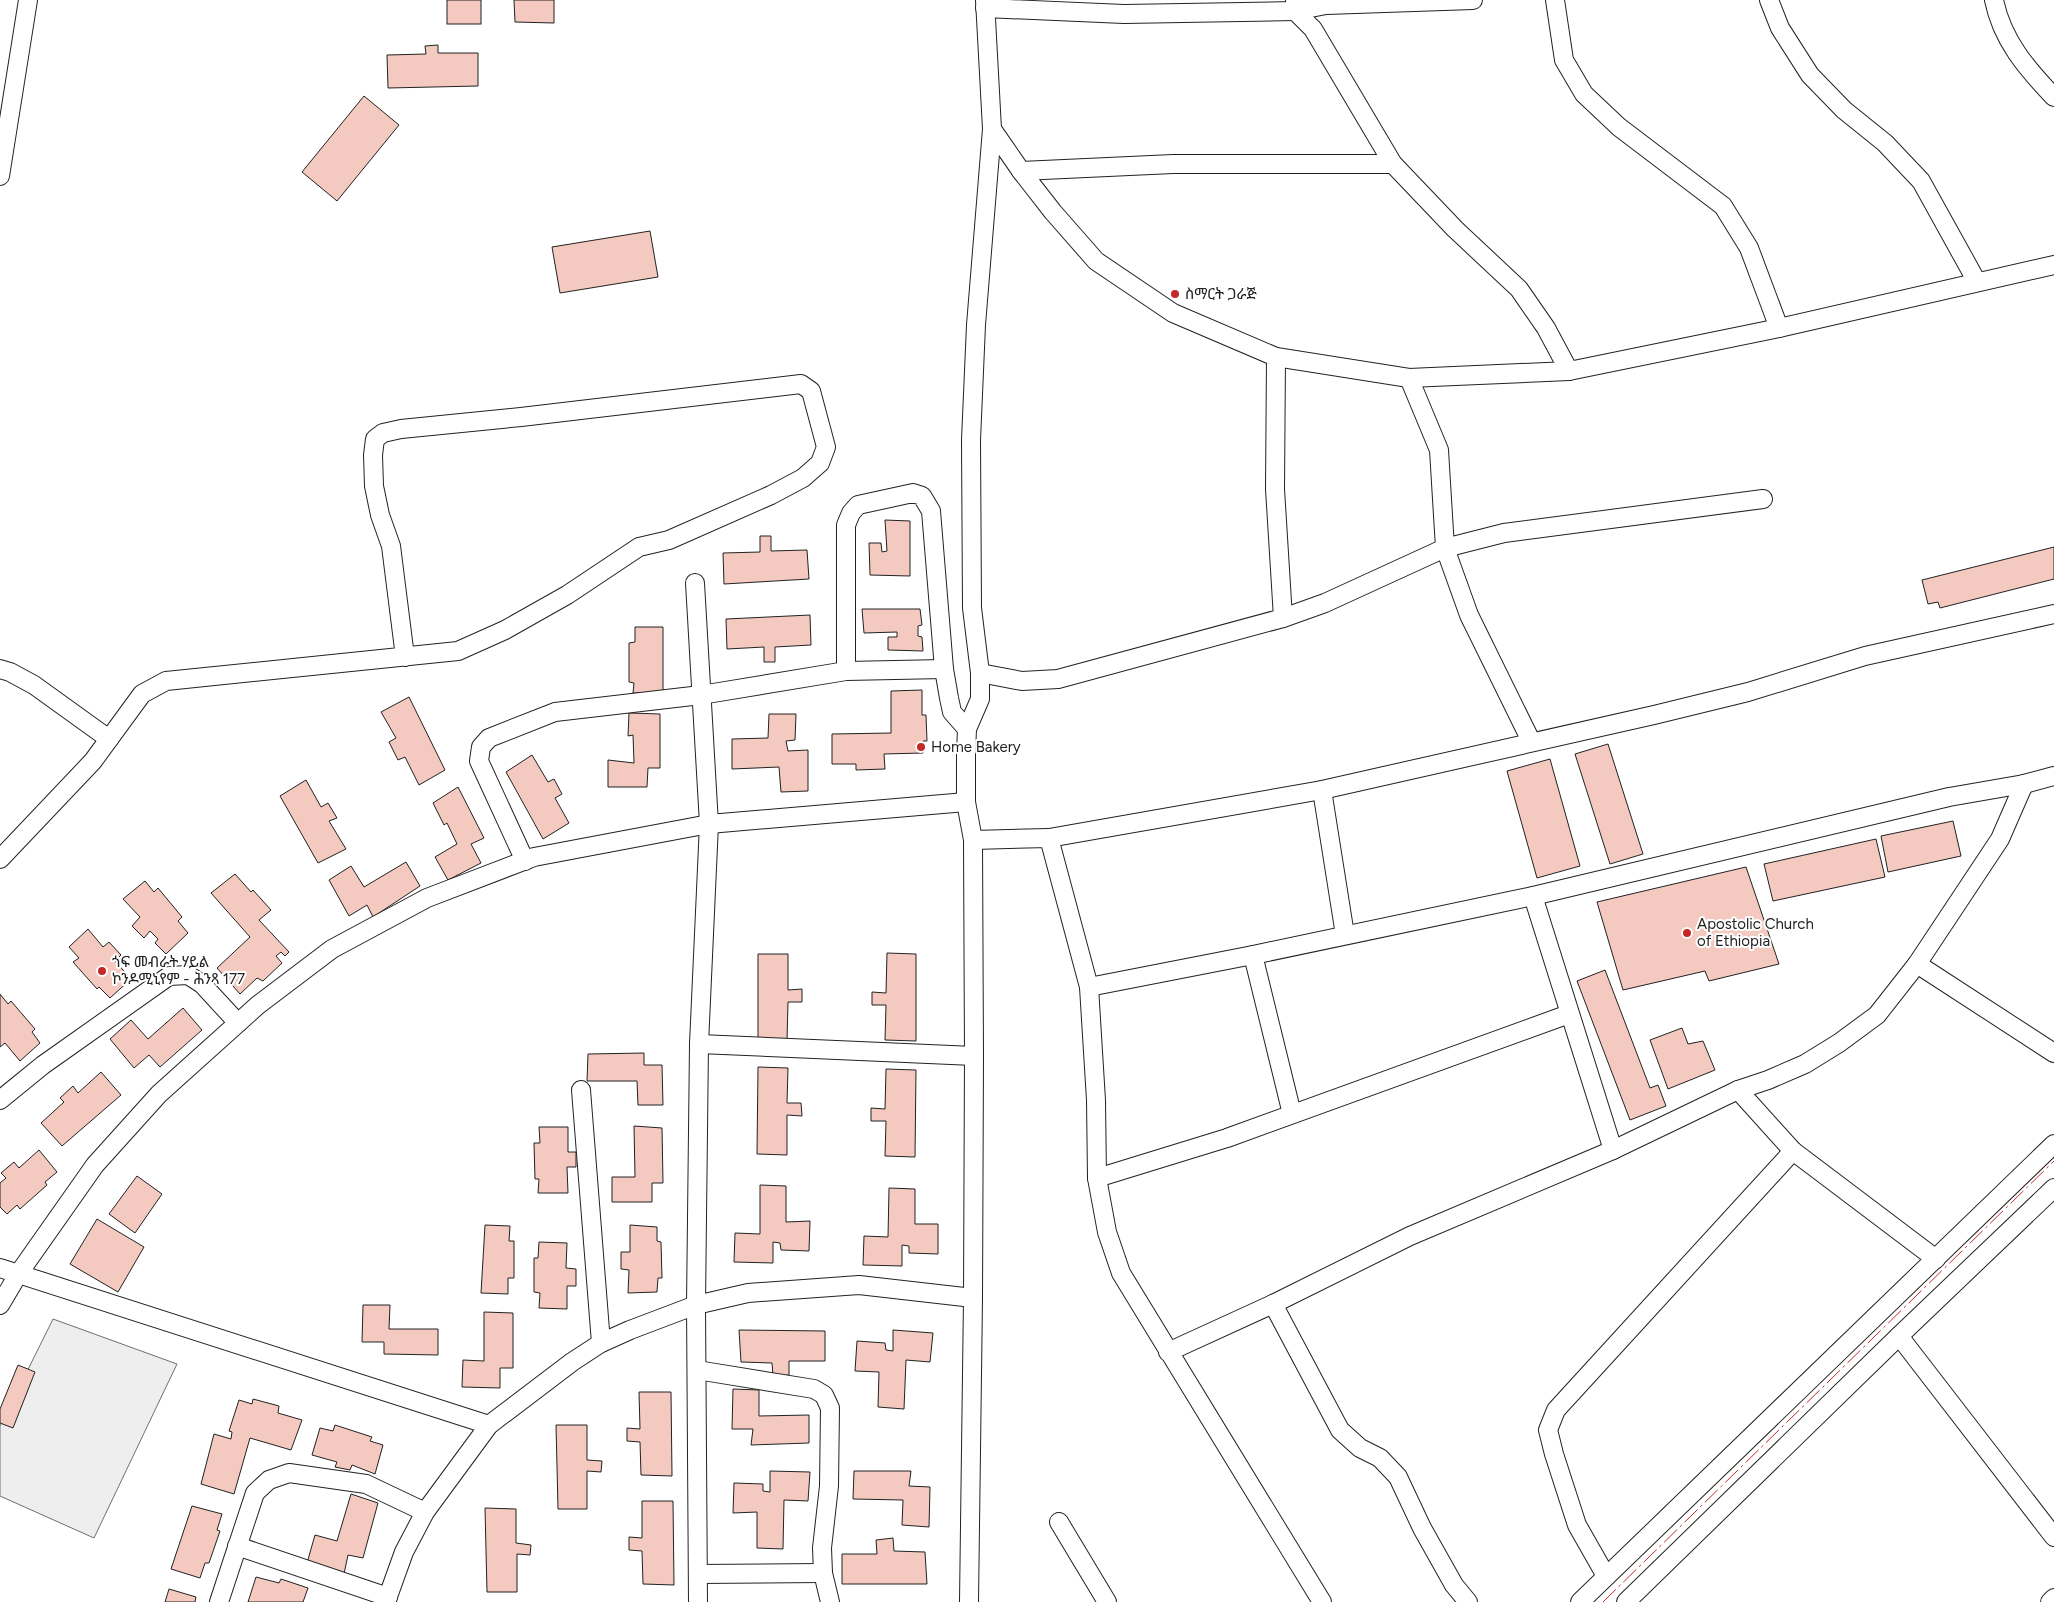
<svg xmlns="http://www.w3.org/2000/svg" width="2054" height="1602" viewBox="0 0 2054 1602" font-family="Figtree,'Noto Sans Ethiopic',sans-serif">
	<rect width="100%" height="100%" fill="#fff"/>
	<polygon fill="#eee" stroke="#6f6f6f" points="53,1319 177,1364 94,1538 0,1496 0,1426"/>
	<g fill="#f3c9c0" stroke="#222">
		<rect x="447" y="0" width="34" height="24"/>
		<polygon points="514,0 554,0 554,23 515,22"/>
		<polygon points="438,45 438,53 478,53 478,86 388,88 387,55 426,54 425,46"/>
		<polygon points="364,96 399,125 337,201 302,172"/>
		<polygon points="650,231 658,277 560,293 552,247"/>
		<polygon points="885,520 910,521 910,576 870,575 869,543 881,543 882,552 887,551"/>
		<polygon points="760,536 771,536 771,551 807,550 809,579 724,584 723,553 760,552"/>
		<polygon points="2054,547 2054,579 1940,608 1938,602 1928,604 1922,580"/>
		<polygon points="862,609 920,609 922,625 918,626 918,636 922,637 923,651 888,650 888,637 897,637 897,632 864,633"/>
		<polygon points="810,615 811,645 775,647 775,662 764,662 764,647 727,649 726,619"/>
		<polygon points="635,627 663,627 663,693 633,693 634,683 629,682 629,643 635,642"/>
		<polygon points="922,690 922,715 926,715 927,741 923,741 923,753 884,754 885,769 856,770 856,764 832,764 832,734 891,733 891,691"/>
		<polygon points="409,697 445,770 419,785 405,757 398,760 389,742 396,738 381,712"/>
		<polygon points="629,713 660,714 660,768 648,768 647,787 608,787 608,760 634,763 633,735 628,736"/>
		<polygon points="769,714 796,714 795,740 786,741 788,751 808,750 808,791 781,792 779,767 732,769 732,739 768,738"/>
		<polygon points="1608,744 1643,854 1610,864 1575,754"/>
		<polygon points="532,755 548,782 554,779 562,794 555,798 569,823 543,839 506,772"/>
		<polygon points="1550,759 1580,866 1537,878 1507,771"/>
		<polygon points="306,780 321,807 328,803 337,818 329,821 346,849 318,863 280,796"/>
		<polygon points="458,787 484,838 471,844 481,863 448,880 435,857 457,844 447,823 444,825 433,803"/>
		<polygon points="1953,821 1961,856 1888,872 1881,836"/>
		<polygon points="1876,839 1885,877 1773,901 1764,864"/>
		<polygon points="406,862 420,886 373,917 367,905 349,916 329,880 351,866 364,887"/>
		<polygon points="1746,867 1779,964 1709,981 1705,971 1623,990 1597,902"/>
		<polygon points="235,874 251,892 253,890 271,910 259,920 289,952 285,956 281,952 276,956 282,963 263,981 257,978 240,994 217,968 250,937 211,893"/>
		<polygon points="145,881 154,892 158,888 182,917 178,921 188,933 166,954 155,943 158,939 150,931 144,938 132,926 140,917 123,899"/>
		<polygon points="88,929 103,947 109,942 121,955 115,961 131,979 110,998 99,987 97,989 73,962 79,958 69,947"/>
		<polygon points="887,953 916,954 916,1041 885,1040 886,1005 872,1005 872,992 886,993"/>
		<polygon points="758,954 788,954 788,990 802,989 802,1002 788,1002 787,1041 758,1040"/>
		<polygon points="1605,970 1650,1088 1658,1085 1666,1106 1630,1120 1577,981"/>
		<polygon points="0,994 8,1004 11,1001 35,1029 32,1032 40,1043 20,1061 5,1043 0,1047"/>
		<polygon points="183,1008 202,1030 160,1067 149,1055 134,1068 110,1039 131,1020 148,1039"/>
		<polygon points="1682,1028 1688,1044 1703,1041 1715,1070 1668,1089 1650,1040"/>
		<polygon points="644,1053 644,1065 662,1065 663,1105 638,1105 637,1081 587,1081 588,1054"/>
		<polygon points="758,1067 788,1068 787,1103 801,1103 802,1116 787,1115 787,1155 757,1154"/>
		<polygon points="886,1069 916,1070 915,1157 885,1156 886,1121 871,1121 871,1108 885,1109"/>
		<polygon points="101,1072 121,1095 62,1146 41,1123 64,1102 60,1098 73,1086 78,1093"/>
		<polygon points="634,1126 662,1128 663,1183 652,1183 652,1202 612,1202 612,1177 635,1177"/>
		<polygon points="539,1127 568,1127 568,1152 576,1152 576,1167 567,1167 568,1193 538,1193 539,1179 535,1179 534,1143 540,1143"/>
		<polygon points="39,1150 57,1172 45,1182 47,1185 20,1209 17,1205 7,1214 0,1207 0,1183 6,1178 1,1173 14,1162 19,1168"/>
		<polygon points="137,1176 162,1194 135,1233 109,1214"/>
		<polygon points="760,1185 786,1186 786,1222 810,1221 809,1251 781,1250 780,1243 773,1242 773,1263 734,1262 735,1233 760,1234"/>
		<polygon points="889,1188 915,1189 915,1224 938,1224 938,1254 909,1253 909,1246 902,1245 902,1266 863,1265 864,1236 888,1237"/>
		<polygon points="97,1219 144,1247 118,1292 70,1264"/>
		<polygon points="485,1225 510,1226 509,1241 514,1241 514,1278 508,1278 508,1294 481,1293"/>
		<polygon points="630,1225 657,1227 657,1241 661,1242 662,1278 658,1278 657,1292 628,1293 629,1270 621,1269 621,1252 630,1252"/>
		<polygon points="539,1242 567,1243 566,1268 576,1269 576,1286 567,1286 567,1309 539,1308 540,1293 534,1292 534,1258 538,1258"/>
		<polygon points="363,1305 390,1305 389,1329 438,1329 438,1355 384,1354 384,1342 362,1342"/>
		<polygon points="484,1312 513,1313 513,1368 500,1368 500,1388 462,1387 463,1360 484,1361"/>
		<polygon points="739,1330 825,1331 825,1361 789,1361 789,1375 773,1376 772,1363 741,1362"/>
		<polygon points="893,1330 933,1333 930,1362 906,1360 904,1409 878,1407 879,1372 855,1371 857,1341 885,1343 886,1350 893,1351"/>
		<polygon points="18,1365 35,1372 13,1428 0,1423 0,1409"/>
		<polygon points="733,1389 759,1390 759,1416 809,1415 809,1443 751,1445 753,1429 732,1429"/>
		<polygon points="639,1392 671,1392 672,1476 641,1475 640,1442 627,1441 627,1428 640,1429"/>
		<polygon points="253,1399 279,1406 278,1413 302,1420 291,1450 250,1438 234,1494 201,1484 214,1434 231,1439 232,1432 229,1431 239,1400 252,1404"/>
		<polygon points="335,1425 372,1437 370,1441 383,1445 375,1474 352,1465 350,1470 335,1467 337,1462 312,1455 320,1428 333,1431"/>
		<polygon points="556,1425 587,1425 587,1460 602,1461 601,1472 587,1471 587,1509 558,1509"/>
		<polygon points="770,1471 810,1472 808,1501 784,1500 783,1549 757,1548 757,1512 733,1513 734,1483 763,1484 763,1491 770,1492"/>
		<polygon points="854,1471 911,1471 909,1486 930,1487 929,1527 902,1525 903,1500 853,1499"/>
		<polygon points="351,1494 378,1503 363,1558 348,1555 344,1574 307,1563 315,1535 337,1541"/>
		<polygon points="642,1501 673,1501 674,1585 643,1584 642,1551 629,1550 629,1537 642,1538"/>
		<polygon points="192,1506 222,1514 217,1530 220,1531 209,1563 205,1563 200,1578 171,1569"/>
		<polygon points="485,1508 516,1509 516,1543 531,1545 530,1555 517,1554 517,1592 487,1592"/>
		<polygon points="893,1538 894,1551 925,1552 927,1584 842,1584 842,1554 877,1554 876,1540"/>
		<polygon points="256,1577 279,1583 281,1579 308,1588 303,1602 248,1602"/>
		<polygon points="169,1589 196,1597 195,1602 165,1602"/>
	</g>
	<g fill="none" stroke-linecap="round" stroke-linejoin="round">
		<g stroke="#222" stroke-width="20">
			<g id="street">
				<polyline points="1555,0 1564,60 1584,94 1619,127 1723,206 1749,248 1779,328"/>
				<polyline points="1769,0 1780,28 1810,75 1844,110 1885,143 1921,181 1977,282"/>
				<path d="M1994 0C2002 40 2027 69 2054 97"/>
				<polyline points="1295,2 1295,11 1313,29 1393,164 1455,229 1519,289 1546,328 1569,371"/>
				<polyline points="985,8 1124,14 1295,11 1326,5 1473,0"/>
				<polyline points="992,129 1021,171 1053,212 1096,261 1173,313 1276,357 1409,378 1569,371 1779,328 2054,265"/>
				<polyline points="1021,171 1173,164 1393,164"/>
				<polyline points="0,176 28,0"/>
				<polyline points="1276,357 1275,489 1283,618"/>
				<polyline points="1409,378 1439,450 1445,548 1469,615 1531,741"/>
				<polyline points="695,583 709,824 699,1044 696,1305 698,1602"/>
				<polyline points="0,669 10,672 34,685 109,739"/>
				<polyline points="846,671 846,525 851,513 858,505 913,493 922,496 931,511 944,669 949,698 952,712 967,729"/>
				<polyline points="980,673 1022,681 1058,679 1283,618 1325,603 1445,548 1504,533 1763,499"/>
				<polyline points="1322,790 1345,935"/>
				<polyline points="1049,838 1322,790 1654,715 1748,692 1865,656 2054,614"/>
				<polyline points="973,840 1049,838 1089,987 1096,1100 1097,1178 1107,1232 1121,1273 1322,1602"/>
				<polyline points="0,859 93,761 142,694 166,681 458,651 505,630 567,595 639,547 669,540 771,495 803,478 820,463 826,447 811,391 801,384 521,417 401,429 383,433 375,439 373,455 374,486 380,515 391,546 405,657"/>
				<polyline points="525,861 479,761 481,747 489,738 555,712 701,695 846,671 944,669"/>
				<polyline points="1533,896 1613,1150"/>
				<polyline points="1253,955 1292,1114"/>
				<polyline points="1917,964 2054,1053"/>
				<polyline points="1089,987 1253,955 1533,896 1949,797 2024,784 2054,776"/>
				<polyline points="699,1044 974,1056"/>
				<polyline points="581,1090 601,1343"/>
				<polyline points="1738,1090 1793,1151 1936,1259"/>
				<polyline points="0,1100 43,1065 169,976 188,975 202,984 238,1023"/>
				<polyline points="1097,1178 1227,1138 1569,1014"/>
				<polyline points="0,1268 489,1425"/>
				<polyline points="1273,1304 1340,1430 1360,1448 1380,1458 1398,1477 1422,1528 1454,1585 1468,1602"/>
				<polyline points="0,1305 19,1273 95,1165 159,1094 258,1005 332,949 427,898 534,857 709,824 966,802"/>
				<polyline points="1899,1336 2054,1537"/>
				<polyline points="1168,1352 1273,1304 1410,1236 1613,1150 1738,1090 1768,1080 1805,1064 1839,1043 1877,1015 1917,964 2000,839 2024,784"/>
				<polyline points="697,1370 814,1389 824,1395 830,1408 829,1486 822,1548 823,1573 830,1602"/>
				<polyline points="1059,1522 1107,1602"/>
				<polyline points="237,1546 388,1597"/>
				<polyline points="698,1574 823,1573"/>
				<polyline points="1606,1576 1577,1525 1554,1454 1548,1430 1556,1410 1793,1151"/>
				<polyline points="219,1602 255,1493 269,1480 289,1473 366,1484 425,1512"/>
				<polyline points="386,1602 404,1552 425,1512 489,1425 572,1362 601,1343 630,1330 696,1305 748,1293 859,1285 973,1298"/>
				<polyline points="969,1602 973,1298 974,1056 973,840 966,802 966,753 967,729 980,699 980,673 972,608 971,440 976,325 992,129 985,0"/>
				<polyline points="1580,1602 2054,1144"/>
				<polyline points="1626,1602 1899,1336 2054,1188"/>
				<polyline points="2050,1602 2054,1598"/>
			</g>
		</g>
		<use href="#street" stroke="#fff" stroke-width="18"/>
		<polyline stroke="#c62828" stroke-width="1" stroke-dasharray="18 4 2.5 4" stroke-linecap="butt" points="1603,1602 2054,1161"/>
	</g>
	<g fill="#c62828" stroke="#fff" stroke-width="2">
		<circle cx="1175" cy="294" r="5"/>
		<circle cx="921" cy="747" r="5"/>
		<circle cx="1687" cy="933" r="5"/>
		<circle cx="102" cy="971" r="5"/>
	</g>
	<g text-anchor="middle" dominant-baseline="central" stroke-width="4" stroke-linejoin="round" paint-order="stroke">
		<g font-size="15" fill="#222" stroke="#fff" text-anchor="start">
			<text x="1185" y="294">ስማርት ጋራጅ</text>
			<text x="931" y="747">Home Bakery</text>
			<text x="1697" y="924">Apostolic Church<tspan x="1697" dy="17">of Ethiopia</tspan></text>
			<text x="112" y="962">ጎፍ መብራት ሃይል<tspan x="112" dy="17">ኮንዶሚኒየም - ሕንጻ 177</tspan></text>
		</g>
	</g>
</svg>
